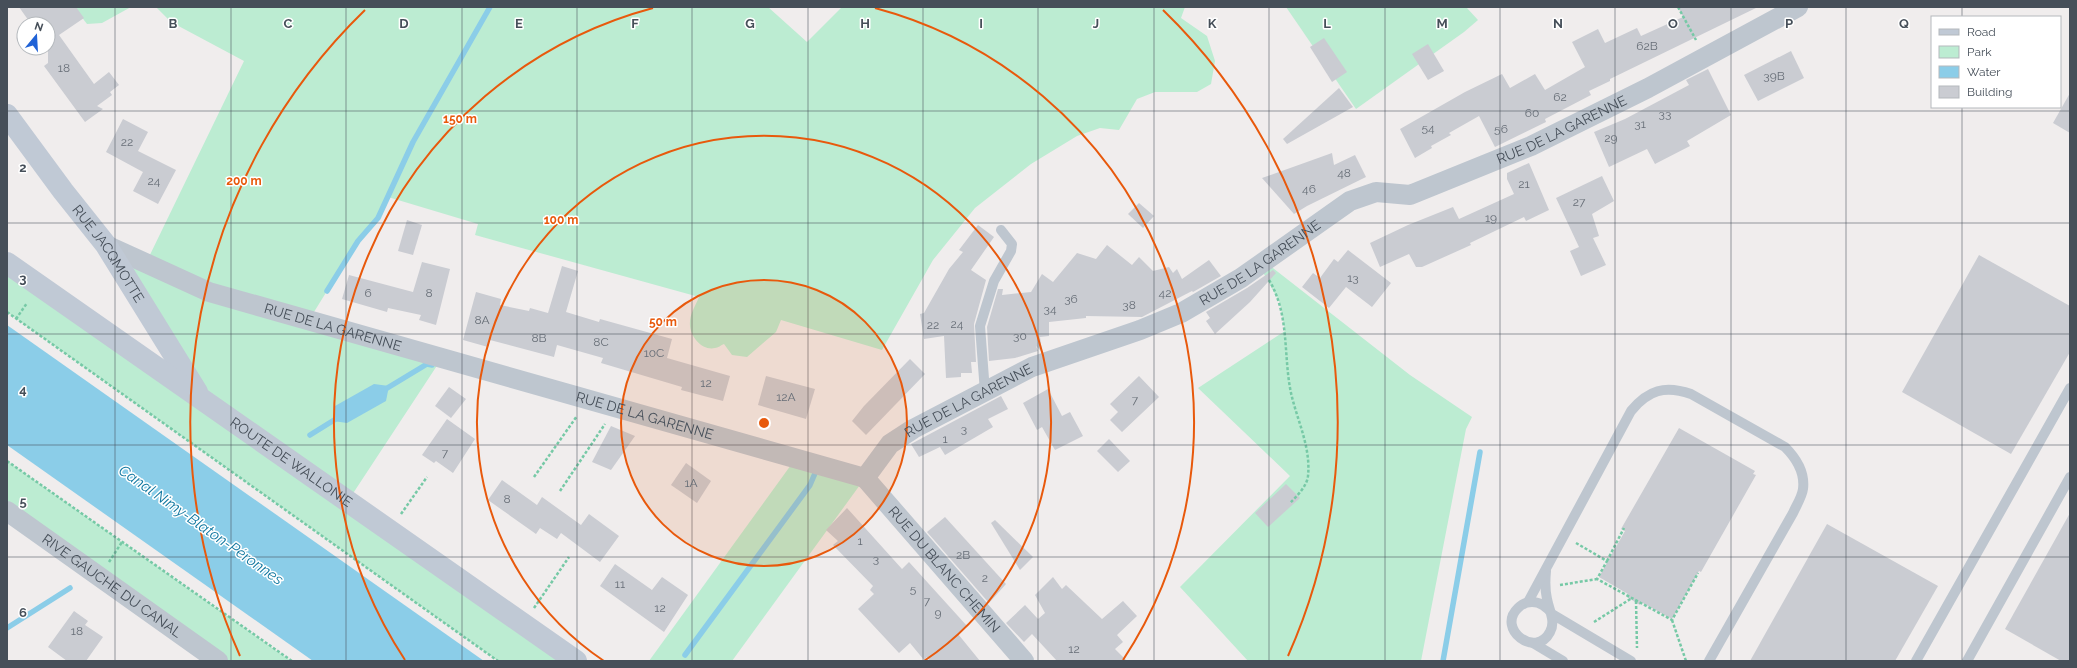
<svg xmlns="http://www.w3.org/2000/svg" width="2077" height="668" viewBox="0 0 2077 668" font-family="Raleway,sans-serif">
	<rect width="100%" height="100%" fill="#f0eded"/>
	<g fill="#bcecd2">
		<polygon points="74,7 131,7 102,23 87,24"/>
		<path d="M156 7H768L807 42 842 7H1185L1181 18 1207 36 1215 61 1211 84 1197 92H1155L1137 99 1119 130 1100 128 1077 136 1031 164 975 208 933 260 882 350 781 320 776 332 747 357 732 355 724 344C721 345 718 348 715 348 703 351 691 338 690 326 689 315 695 307 699 297L475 235 478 224 388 197 378 218 358 241 309 320 442 358 348 501 576 661H498L7 312V263L201 398 110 247 146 263 244 61 171 22Z"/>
		<polygon points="1286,7 1466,7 1478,20 1464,32 1356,109"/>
		<polygon points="1264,261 1410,375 1472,417 1466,429 1421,661 1248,661 1180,587 1290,476 1198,388 1285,331 1280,303 1259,265"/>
		<polygon points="796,458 865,478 732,661 649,661"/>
		<polygon points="7,461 291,661 218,661 7,511"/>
	</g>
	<g fill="#8bcde8">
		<polygon points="7,325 484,661 313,661 7,445"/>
		<polygon points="374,384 389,386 386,401 347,423 333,421 335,406"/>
	</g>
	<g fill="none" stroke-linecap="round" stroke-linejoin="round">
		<g stroke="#8bcde8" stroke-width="5.5">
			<polyline points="327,291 358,241 378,218 413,142 490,7"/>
			<polyline points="384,390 427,364 432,365"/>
			<polyline points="310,435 339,417"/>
			<polyline points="7,628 70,588"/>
			<polyline points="685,655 810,485 816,471"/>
			<polyline points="1443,661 1480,452"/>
		</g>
	</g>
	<g fill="#caccd2">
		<polygon points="19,7 76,7 84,18 59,35 94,84 109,72 119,85 110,92 112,95 97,106 103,109 85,122 44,66 48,63 48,24 31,24"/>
		<polygon points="1678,7 1758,7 1610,79 1610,81 1589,91 1591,95 1545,119 1546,122 1495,147 1479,116 1449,133 1451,135 1431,146 1432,148 1415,158 1400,129 1465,92 1502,74 1510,88 1535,74 1545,90 1585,67 1572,42 1598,29 1605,43 1637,28 1641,36 1683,17"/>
		<polygon points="1324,38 1347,72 1332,82 1310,47"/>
		<polygon points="1428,44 1444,71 1428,80 1412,54"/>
		<polygon points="1791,51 1804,78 1758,101 1744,75"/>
		<polygon points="1708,69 1731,115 1687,141 1690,146 1655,164 1647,149 1609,167 1594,132 1625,119 1689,85 1686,80"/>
		<polygon points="1339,88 1353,107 1287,144 1283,139"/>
		<polygon points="2070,93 2070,133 2053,123"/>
		<polygon points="123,119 148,132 138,151 176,170 158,204 133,191 143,172 106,152"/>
		<polygon points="1332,153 1334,165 1355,155 1366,177 1307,206 1294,214 1262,178"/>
		<polygon points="1529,163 1549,210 1526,221 1524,217 1470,243 1471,245 1422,267 1416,267 1409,254 1380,267 1370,243 1408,225 1453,207 1459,219 1514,194 1507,179 1507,173"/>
		<polygon points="1602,176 1614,201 1592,214 1599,236 1593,238 1606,265 1581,276 1570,251 1579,247 1556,198"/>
		<polygon points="1139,203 1154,216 1143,228 1128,214"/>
		<polygon points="407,220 422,225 413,255 398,251"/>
		<polygon points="978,225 994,237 971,270 986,280 974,324 976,362 971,362 972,373 961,373 961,377 946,378 944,336 924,339 920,314 924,313 949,269 963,252 959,250"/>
		<polygon points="1107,245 1132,265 1139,257 1153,271 1169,267 1173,273 1177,269 1182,279 1209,260 1221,276 1193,292 1192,291 1142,317 1086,316 1086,318 1049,322 1049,336 1040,337 1042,352 1036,346 1038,351 1015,358 989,361 987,327 998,289 1003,289 1002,295 1031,292 1042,274 1053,282 1077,253 1096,259"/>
		<polygon points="1348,250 1391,283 1372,307 1346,287 1329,308 1302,287 1313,273 1320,278 1334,259 1338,262"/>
		<polygon points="1979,255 2070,306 2070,352 2011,454 1902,392"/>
		<polygon points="422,262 450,269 436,325 419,320 421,315 388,308 387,312 342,299 349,275 413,292"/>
		<polygon points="562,266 578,271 566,312 599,322 600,319 672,339 667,358 730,376 723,401 681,390 682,387 601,363 603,358 557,345 554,357 490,340 488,347 463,340 476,292 501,299 500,305 529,311 530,308 548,313"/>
		<polygon points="1273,270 1276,273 1250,302 1215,334 1206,321 1210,318 1206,312 1247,288"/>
		<polygon points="910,359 925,374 866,435 852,421 864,406"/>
		<polygon points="766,376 815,389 806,419 758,405"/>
		<polygon points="1139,376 1159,397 1122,432 1110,420 1118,412 1110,404"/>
		<polygon points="449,387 466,399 451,418 435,406"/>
		<polygon points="1048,389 1062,416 1070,412 1083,436 1055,450 1042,427 1037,430 1023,403"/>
		<polygon points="1001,396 1008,409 988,419 993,427 945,455 940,447 919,457 911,444"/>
		<polygon points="447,419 475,439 453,473 436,461 434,463 422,455"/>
		<polygon points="611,426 635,436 611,470 592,462"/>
		<polygon points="1679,428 1755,471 1753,474 1756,475 1701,572 1699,571 1672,619 1641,602 1640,605 1627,597 1628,594 1599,577 1625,531 1621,529 1625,522"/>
		<polygon points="1109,439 1130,461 1118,472 1097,451"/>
		<polygon points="686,463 711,481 697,503 671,485"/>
		<polygon points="502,480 537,505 542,497 581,525 589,514 619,536 600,562 561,533 557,539 540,528 536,534 488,500"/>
		<polygon points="1286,484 1300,498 1268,527 1255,513"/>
		<polygon points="847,508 902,569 909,562 967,626 958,634 980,661 930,661 927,657 924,660 910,643 899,653 858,609 874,594 870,590 873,586 833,545 838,541 826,530"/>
		<polygon points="2070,513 2070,661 2061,661 2005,629"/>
		<polygon points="945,517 1006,584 989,603 927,532"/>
		<polygon points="995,520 1033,557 1020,570 991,523"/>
		<polygon points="1827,524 1938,586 1895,661 1750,661"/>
		<polygon points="615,564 652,590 662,577 688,595 664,632 600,586"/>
		<polygon points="1053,577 1062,589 1066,585 1102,619 1123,601 1137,616 1117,635 1123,642 1115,649 1127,661 1057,661 1032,634 1024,642 1006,623 1025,605 1038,619 1045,613 1035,595"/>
		<polygon points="74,611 88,621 85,625 103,637 86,661 67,661 48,647"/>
	</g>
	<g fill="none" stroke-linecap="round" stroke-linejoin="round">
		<g stroke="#76c9a6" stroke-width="2.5" stroke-dasharray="3 2" stroke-linecap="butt">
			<polyline points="1678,7 1696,40"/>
			<path d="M1269 280C1290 315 1283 355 1291 393 1297 420 1311 447 1308 476 1307 486 1297 496 1290 503"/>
			<polyline points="7,312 498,661"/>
			<polyline points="16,319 27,303"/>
			<polyline points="7,461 292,661"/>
			<polyline points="534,477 577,416"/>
			<polyline points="560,491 605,424"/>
			<polyline points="401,514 427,477"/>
			<polyline points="1576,543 1607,561 1597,579 1672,620 1698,573"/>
			<polyline points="1607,561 1624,528"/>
			<polyline points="109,562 122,542"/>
			<polyline points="1560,585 1597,579"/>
			<polyline points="1636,601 1637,648"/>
			<polyline points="534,608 569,557"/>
			<polyline points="1672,620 1686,661"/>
			<polyline points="1594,622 1632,598"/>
		</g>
		<g stroke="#bec6cf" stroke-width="10">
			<polyline points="985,392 980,326 994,281 1011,251 1012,244 1001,230"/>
			<path d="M1546 571C1545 581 1545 590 1547 599 1549 610 1556 621 1550 632 1536 659 1496 629 1518 608 1522 604 1526 602 1532 602 1541 602 1547 607 1552 614L1631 661"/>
			<path d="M1528 602 1631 411C1648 390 1665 385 1691 394L1785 447C1796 458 1805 473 1803 489 1802 497 1796 506 1793 513L1709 661"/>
			<polyline points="1533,643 1563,661"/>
			<polyline points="1916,661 2070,388"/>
			<polyline points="1967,661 2070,477"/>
		</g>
		<g stroke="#bec6cf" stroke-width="20">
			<path id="s1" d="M106 245 209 292 865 478"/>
			<path id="s2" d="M865 478 890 444 913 429 1032 367 1140 330 1181 313 1241 278 1350 201 1376 192 1410 195 1531 146 1648 88 1798 7"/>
			<path id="s3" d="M865 478 1024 661"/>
			<path id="s4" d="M7 511 218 661"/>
		</g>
		<g stroke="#c0c9d5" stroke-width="22">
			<path id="s5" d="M7 115 63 191 106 245 197 392"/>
			<path id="s6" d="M7 263 576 661"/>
		</g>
	</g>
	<path fill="none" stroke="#464f59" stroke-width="1" stroke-opacity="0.55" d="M115 7V661M231 7V661M346 7V661M462 7V661M577 7V661M692 7V661M808 7V661M923 7V661M1038 7V661M1154 7V661M1269 7V661M1385 7V661M1500 7V661M1615 7V661M1731 7V661M1846 7V661M1962 7V17M1962 107V661M7 111H2070M7 223H2070M7 334H2070M7 445H2070M7 557H2070"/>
	<circle cx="764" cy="423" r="143" fill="#e8590c" fill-opacity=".12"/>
	<g fill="none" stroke="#e8590c" stroke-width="2">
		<circle cx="764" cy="423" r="143"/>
		<path d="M604 661A287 287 0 1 1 924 661"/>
		<path d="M405 660A430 430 0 0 1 653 8M875 8A430 430 0 0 1 1123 660"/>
		<path d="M240 656A574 574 0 0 1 365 10M1163 10A574 574 0 0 1 1288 656"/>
	</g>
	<g text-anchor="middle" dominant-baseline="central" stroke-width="3" stroke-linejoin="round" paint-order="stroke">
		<g font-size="12" fill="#676e77">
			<text x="1647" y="46">62B</text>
			<text x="64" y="68">18</text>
			<text x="1774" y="76">39B</text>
			<text x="1560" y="97">62</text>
			<text x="1532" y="113">60</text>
			<text x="1665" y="114">33</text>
			<text x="1640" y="124">31</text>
			<text x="1428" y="128">54</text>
			<text x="1501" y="129">56</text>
			<text x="1611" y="138">29</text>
			<text x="127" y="142">22</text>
			<text x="1344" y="173">48</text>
			<text x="154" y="181">24</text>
			<text x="1524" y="184">21</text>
			<text x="1309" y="189">46</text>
			<text x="1579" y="202">27</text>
			<text x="1491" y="218">19</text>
			<text x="1353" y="278">13</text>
			<text x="368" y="293">6</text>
			<text x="429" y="293">8</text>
			<text x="1165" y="293">42</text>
			<text x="1071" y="299">36</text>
			<text x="1129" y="305">38</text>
			<text x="1050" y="309">34</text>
			<text x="482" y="320">8A</text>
			<text x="957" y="324">24</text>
			<text x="933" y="325">22</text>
			<text x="1020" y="336">30</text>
			<text x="539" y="338">8B</text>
			<text x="601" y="342">8C</text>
			<text x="654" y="353">10C</text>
			<text x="706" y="383">12</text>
			<text x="786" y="397">12A</text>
			<text x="1135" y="400">7</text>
			<text x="964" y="429">3</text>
			<text x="945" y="439">1</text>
			<text x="445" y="453">7</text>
			<text x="691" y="483">1A</text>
			<text x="507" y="499">8</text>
			<text x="860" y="541">1</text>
			<text x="963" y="555">2B</text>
			<text x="876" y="559">3</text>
			<text x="985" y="578">2</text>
			<text x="620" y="584">11</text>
			<text x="913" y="589">5</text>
			<text x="927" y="601">7</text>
			<text x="660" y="608">12</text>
			<text x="938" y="613">9</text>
			<text x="77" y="631">18</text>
			<text x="1074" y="649">12</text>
		</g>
		<g font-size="14" fill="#464f59" stroke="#fff">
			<text stroke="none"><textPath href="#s2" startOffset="792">RUE DE LA GARENNE</textPath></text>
			<text stroke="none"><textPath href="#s5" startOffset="172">RUE JACQMOTTE</textPath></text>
			<text stroke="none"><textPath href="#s2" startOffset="456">RUE DE LA GARENNE</textPath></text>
			<text stroke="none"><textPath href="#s1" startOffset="242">RUE DE LA GARENNE</textPath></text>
			<text stroke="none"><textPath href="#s2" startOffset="132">RUE DE LA GARENNE</textPath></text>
			<text stroke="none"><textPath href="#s1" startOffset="566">RUE DE LA GARENNE</textPath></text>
			<text stroke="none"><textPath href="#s6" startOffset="347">ROUTE DE WALLONIE</textPath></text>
			<text stroke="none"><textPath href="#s3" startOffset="121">RUE DU BLANC CHEMIN</textPath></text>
			<text stroke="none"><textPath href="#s4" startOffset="129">RIVE GAUCHE DU CANAL</textPath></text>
		</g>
		<g font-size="15" font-style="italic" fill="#1278a0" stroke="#fff">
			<text transform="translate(201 525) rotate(35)">Canal Nimy-Blaton-Péronnes</text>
		</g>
	</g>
	<g font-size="13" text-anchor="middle" font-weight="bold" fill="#464f59" stroke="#fff" stroke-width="3" stroke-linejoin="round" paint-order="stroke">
		<text x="173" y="28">B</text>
		<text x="288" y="28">C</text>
		<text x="404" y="28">D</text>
		<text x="519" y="28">E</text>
		<text x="635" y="28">F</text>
		<text x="750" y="28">G</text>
		<text x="865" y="28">H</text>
		<text x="981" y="28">I</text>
		<text x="1096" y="28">J</text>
		<text x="1212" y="28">K</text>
		<text x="1327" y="28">L</text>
		<text x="1442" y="28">M</text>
		<text x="1558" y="28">N</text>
		<text x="1673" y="28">O</text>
		<text x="1789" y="28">P</text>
		<text x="1904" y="28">Q</text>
		<text x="23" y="172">2</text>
		<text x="23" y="283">3</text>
		<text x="23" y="394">4</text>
		<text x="23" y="506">5</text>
		<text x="23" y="617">6</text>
	</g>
	<circle cx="764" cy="423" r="6" fill="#e8590c" stroke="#fff" stroke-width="2"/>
	<g font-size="12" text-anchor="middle" font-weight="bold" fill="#e8590c" stroke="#fff" stroke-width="3" stroke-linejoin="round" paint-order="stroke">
		<text x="460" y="123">150 m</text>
		<text x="244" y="185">200 m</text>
		<text x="561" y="224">100 m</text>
		<text x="663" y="326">50 m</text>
	</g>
	<rect width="2077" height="668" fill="none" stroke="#464f59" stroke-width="16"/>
	<rect x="1931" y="16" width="130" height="92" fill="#ffffff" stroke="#b5b9bd"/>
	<rect x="1939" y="29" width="20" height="6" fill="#c0c9d5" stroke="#b5b9bd"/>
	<text x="1967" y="36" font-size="12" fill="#464f59">Road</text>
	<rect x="1939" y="46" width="20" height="12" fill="#bcecd2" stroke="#b5b9bd"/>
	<text x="1967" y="56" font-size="12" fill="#464f59">Park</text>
	<rect x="1939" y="66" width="20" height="12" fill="#8bcde8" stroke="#b5b9bd"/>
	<text x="1967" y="76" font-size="12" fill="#464f59">Water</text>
	<rect x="1939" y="86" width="20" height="12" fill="#caccd2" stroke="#b5b9bd"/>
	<text x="1967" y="96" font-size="12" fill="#464f59">Building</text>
	<g transform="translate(36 36) rotate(18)"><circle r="19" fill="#ffffff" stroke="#b5b9bd"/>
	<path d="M0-3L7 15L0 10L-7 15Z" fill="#2062d6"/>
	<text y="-6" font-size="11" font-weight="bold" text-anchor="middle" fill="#464f59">N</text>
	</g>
</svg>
